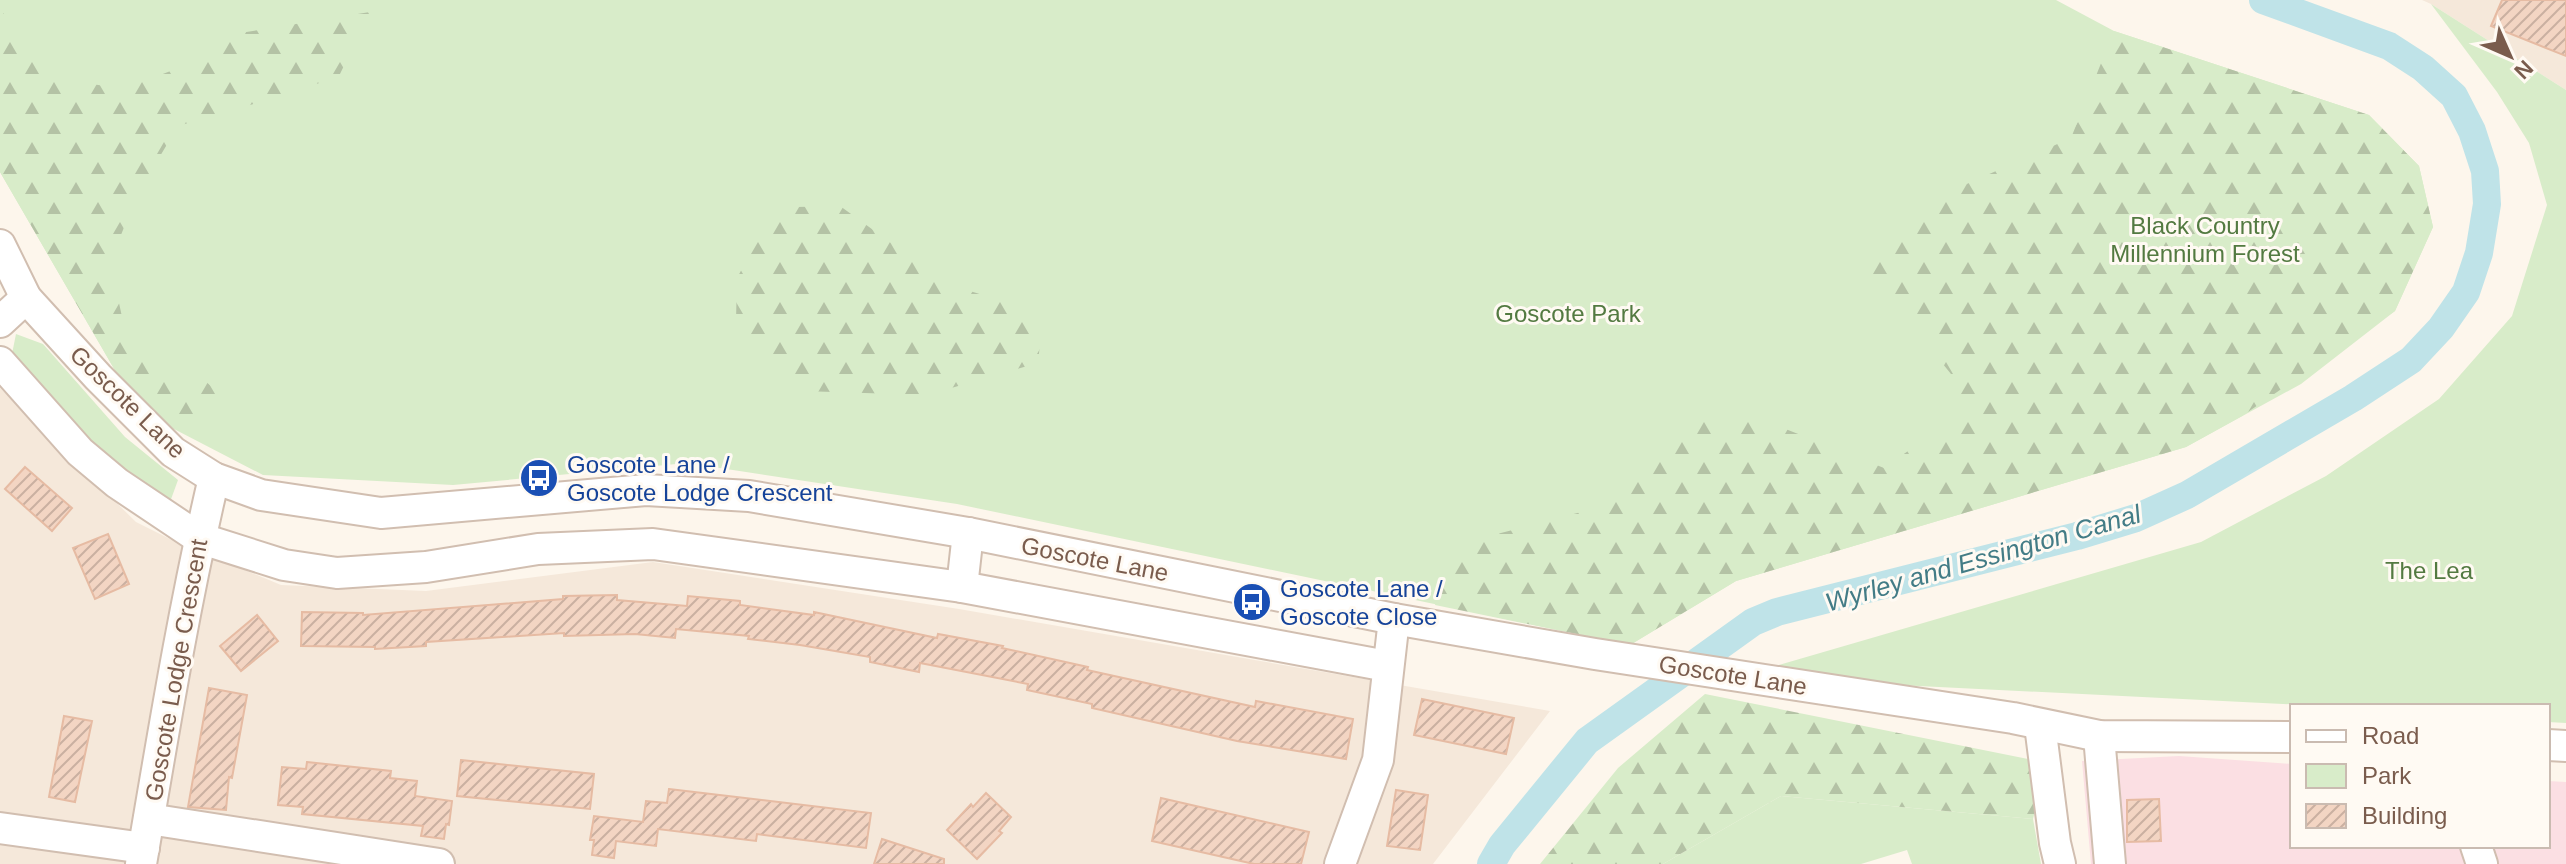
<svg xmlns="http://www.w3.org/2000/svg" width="2566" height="864" viewBox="0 0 2566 864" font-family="Helvetica,sans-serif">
	<defs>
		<pattern id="forest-firs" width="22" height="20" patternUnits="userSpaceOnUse" patternTransform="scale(2)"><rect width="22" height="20" fill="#d8ecc9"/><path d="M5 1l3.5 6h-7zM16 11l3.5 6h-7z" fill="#b4c2a5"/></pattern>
		<pattern id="building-hatch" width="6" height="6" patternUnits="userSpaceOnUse" patternTransform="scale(2)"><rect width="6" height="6" fill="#f3d5c3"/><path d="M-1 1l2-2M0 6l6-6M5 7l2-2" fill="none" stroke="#cab0a1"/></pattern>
	</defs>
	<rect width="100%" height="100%" fill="#fdf6ec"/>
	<g fill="#f5e8da">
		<polygon points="2422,0 2566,0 2566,90 2431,4"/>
		<polygon points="0,388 136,522 170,539 281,585 426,591 653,562 959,609 1550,711 1433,864 0,864"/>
	</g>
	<polygon fill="#fbdfe3" points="2179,756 2292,764 2292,846 2548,846 2548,781 2566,782 2566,864 2091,864 2082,761"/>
	<g fill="#d8ecc9">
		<polygon points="0,0 2056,0 2114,31 2369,115 2419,166 2433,227 2395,311 2301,384 2186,447 1736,581 1630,645 957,504 687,463 453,485 263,475 174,429 120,379 0,172"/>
		<polygon points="2431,4 2566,90 2566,723 2548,722 2548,706 2324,706 1738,677 2201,542 2326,476 2439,399 2512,316 2547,205 2529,143 2497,92"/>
		<polygon points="16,334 43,344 125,437 178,480 170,502 90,445 12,354"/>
		<polygon points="1781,796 2033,819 2041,864 1912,864 1907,850 1861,864 1663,864"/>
	</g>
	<g fill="url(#forest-firs)">
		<polygon points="0,7 13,31 60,79 124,89 186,65 240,33 370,12 339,76 291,93 178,126 138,193 110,262 126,335 159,375 197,374 219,393 203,421 174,429 120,379 0,172"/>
		<polygon points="2114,31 2369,115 2419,166 2433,227 2395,311 2242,416 2186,447 1736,581 1630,645 1435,605 1444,556 1474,540 1585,511 1639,477 1689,417 1753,416 1884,468 1966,410 1951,374 1865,268 1935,198 2071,138"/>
		<polygon points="840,206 948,284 1011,304 1042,324 1038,363 927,395 802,391 736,321 737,278 761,234 796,207"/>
		<polygon points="1705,694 2028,759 2041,785 2033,819 1781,796 1663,864 1540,864 1618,768"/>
	</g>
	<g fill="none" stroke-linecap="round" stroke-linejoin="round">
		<polyline stroke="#bfe3e8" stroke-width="28" points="1491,864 1502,845 1587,741 1753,622 1777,612 2077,536 2136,518 2187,495 2353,398 2411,360 2441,328 2466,292 2479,253 2487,204 2485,171 2472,131 2454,96 2423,68 2389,46 2263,0"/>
	</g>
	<g fill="url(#building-hatch)" stroke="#e6bba3" stroke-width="2">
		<polygon points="2502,0 2566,0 2566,56 2491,26"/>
		<polygon points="25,467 72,508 52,531 5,489"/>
		<polygon points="108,534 129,584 95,599 73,548"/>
		<polygon points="617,595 617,600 687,606 688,596 740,601 740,605 814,615 814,612 937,638 938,634 1003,646 1002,648 1088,667 1087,670 1255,707 1256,701 1353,719 1346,759 1237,741 1092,708 1092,704 1027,690 1028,684 920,663 919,672 870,662 870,657 800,645 748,639 749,636 676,629 675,638 635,634 564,636 564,633 426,642 426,646 375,649 375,647 301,646 302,612 363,613 363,615 563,599 563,596"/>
		<polygon points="257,615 278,641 241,671 220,646"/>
		<polygon points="209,688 247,695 232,778 229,777 226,810 188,807"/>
		<polygon points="1422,699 1514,718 1506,754 1414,735"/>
		<polygon points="64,716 92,721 75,802 49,797"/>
		<polygon points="461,760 594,774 590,809 457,796"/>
		<polygon points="307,762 391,771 390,778 417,781 415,796 452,801 449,825 446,824 444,839 421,836 423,826 302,814 303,807 278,805 282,767 306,769"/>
		<polygon points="669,789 871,813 866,848 757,834 756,841 658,829 656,846 616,841 614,858 592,855 594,840 590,840 594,816 643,822 646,801 667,803"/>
		<polygon points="1396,790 1428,795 1420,850 1387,846"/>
		<polygon points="986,793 1011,817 999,831 1002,833 977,859 947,830 971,804 973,807"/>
		<polygon points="1161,798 1309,832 1301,864 1254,864 1152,841"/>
		<polygon points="2159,799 2161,841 2127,842 2127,800"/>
		<polygon points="882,839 944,859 944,864 874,864"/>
	</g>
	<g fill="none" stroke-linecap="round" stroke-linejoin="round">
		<g stroke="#d1beb0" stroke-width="34">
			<g id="minor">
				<polyline points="0,245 26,298 98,377 173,452 214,478 261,495 381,513 646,490 749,496 968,533 1394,619 1595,654 2013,718 2099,736 2292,737"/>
				<polyline points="0,322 26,298"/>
				<polyline points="0,362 80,452 117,483 199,538 284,565 337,573 426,567 538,549 653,544 962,587 1387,666"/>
				<polyline points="962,587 968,533"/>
				<polyline points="2040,725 2055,843 2060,864"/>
				<polyline points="2099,736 2110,864"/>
				<polyline points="2548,745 2566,746"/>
				<polyline points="149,819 439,864"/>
				<polyline points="0,828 144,848"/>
				<polyline points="2476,846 2482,864"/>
				<path d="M141 864C163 735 184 605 214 478"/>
				<polyline points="1340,864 1378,760 1394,619"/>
			</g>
		</g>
		<use href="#minor" stroke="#fff" stroke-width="30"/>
	</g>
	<defs>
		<g id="bus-disc" transform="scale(2)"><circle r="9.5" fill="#1a4fb4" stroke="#fffaf3"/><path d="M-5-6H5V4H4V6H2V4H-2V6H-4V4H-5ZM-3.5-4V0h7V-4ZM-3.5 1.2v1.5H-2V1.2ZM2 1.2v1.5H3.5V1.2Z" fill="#fff"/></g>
	</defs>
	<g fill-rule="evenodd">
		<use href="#bus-disc" x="539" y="478"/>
		<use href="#bus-disc" x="1252" y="602"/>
	</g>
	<g text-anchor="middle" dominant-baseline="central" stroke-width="6" stroke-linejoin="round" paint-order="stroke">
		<g font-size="24" fill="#537a41" stroke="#fffaf3">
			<text x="2205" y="225">Black Country<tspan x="2205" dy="28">Millennium Forest</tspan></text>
			<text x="1568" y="313">Goscote Park</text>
			<text x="2429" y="570">The Lea</text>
		</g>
		<g font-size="24" fill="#7a5c4d" stroke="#fffaf3">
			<text transform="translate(128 402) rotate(44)">Goscote Lane</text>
			<text transform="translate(1095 559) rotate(11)">Goscote Lane</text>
			<text transform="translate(176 670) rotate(-80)">Goscote Lodge Crescent</text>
			<text transform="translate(1733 675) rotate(9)">Goscote Lane</text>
		</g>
		<g font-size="24" fill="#164399" stroke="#fffaf3" text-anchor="start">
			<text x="567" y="464">Goscote Lane /<tspan x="567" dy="28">Goscote Lodge Crescent</tspan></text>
			<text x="1280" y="588">Goscote Lane /<tspan x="1280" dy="28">Goscote Close</tspan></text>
		</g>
		<g font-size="26" font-style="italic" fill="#437c86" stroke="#fffaf3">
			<text transform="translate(1983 558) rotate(-16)">Wyrley and Essington Canal</text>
		</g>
	</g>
	<rect x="2290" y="704" width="260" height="144" fill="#fffaf3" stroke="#cabbb1" stroke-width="2"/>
	<rect x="2306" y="730" width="40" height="12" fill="#ffffff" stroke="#cabbb1" stroke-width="2"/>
	<text x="2362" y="744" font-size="24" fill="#7a5c4d">Road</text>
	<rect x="2306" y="764" width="40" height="24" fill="#d8ecc9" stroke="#cabbb1" stroke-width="2"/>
	<text x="2362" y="784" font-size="24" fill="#7a5c4d">Park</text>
	<rect x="2306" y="804" width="40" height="24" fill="url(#building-hatch)" stroke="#cabbb1" stroke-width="2"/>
	<text x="2362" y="824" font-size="24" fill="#7a5c4d">Building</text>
	<g transform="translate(2510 56) rotate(135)" stroke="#fffaf3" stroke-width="6" paint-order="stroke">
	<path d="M0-6L14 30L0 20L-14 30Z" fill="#7a5c4d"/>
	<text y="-12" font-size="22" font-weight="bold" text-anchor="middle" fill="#7a5c4d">N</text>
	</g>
</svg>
